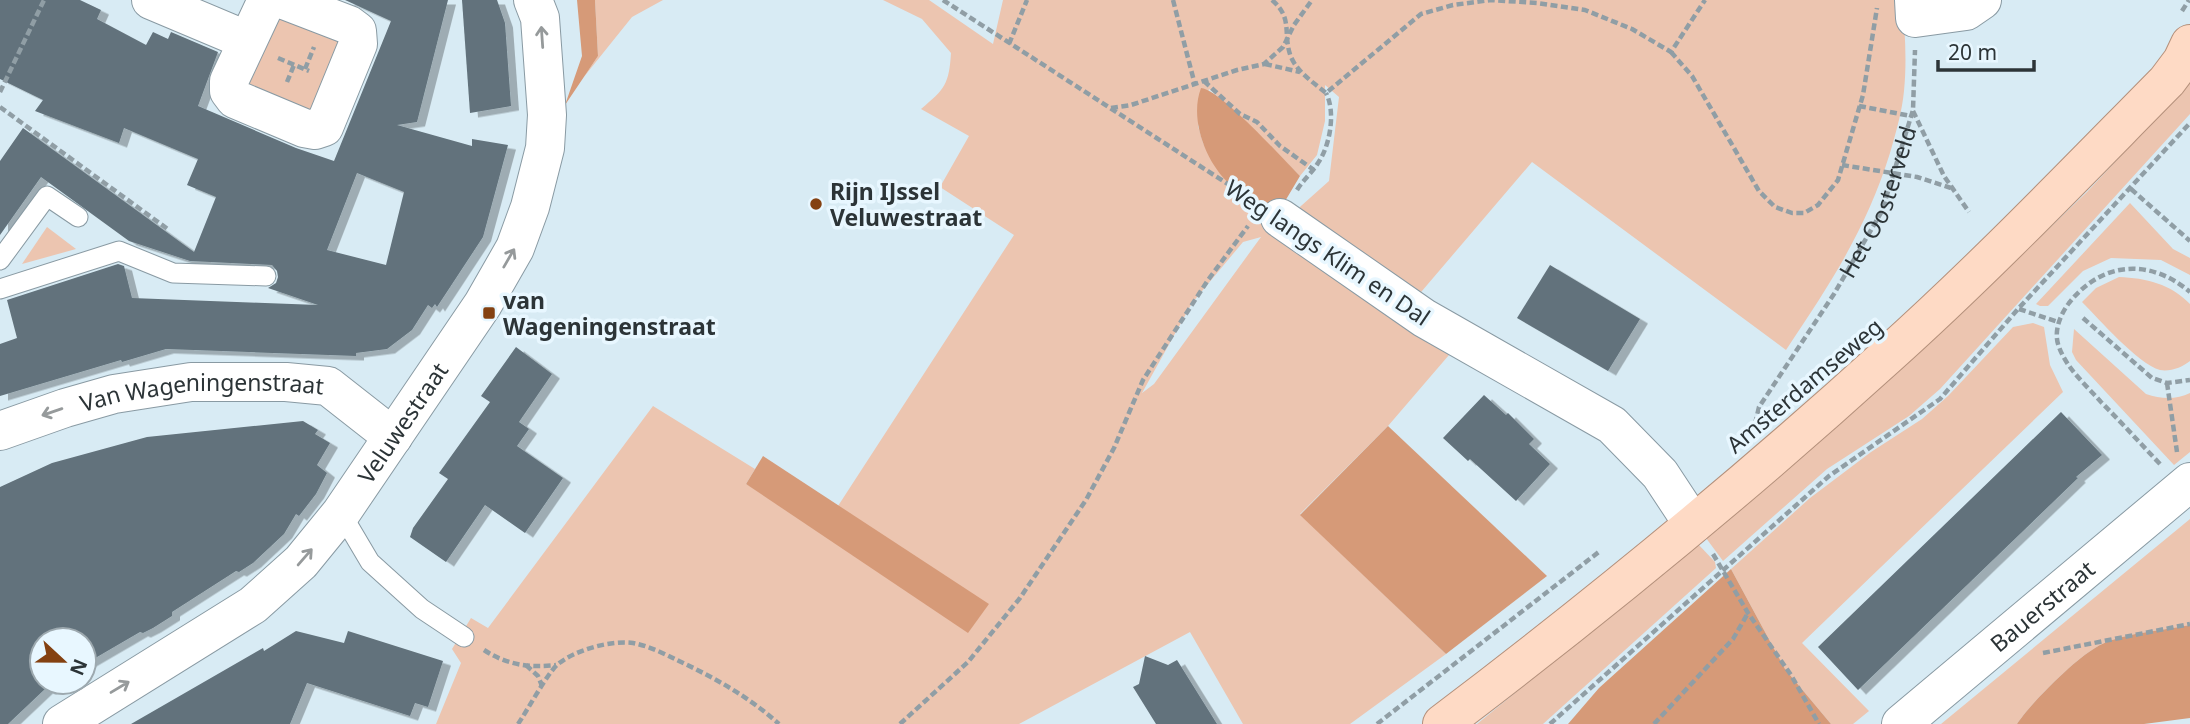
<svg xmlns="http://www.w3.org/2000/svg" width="2190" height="724" viewBox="0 0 2190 724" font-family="'Noto Sans',sans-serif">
	<defs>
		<filter id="shadow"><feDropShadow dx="8" dy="4.5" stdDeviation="0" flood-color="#0004"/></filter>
	</defs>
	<rect width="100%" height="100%" fill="#d8ebf4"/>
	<g fill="#ecc5b0" fill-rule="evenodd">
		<polygon points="595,0 663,0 632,17 583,78 598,56"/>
		<path d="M883 0H929L993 44 1003 0H1902C1905 30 1907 61 1904 91 1902 112 1896 132 1890 153 1866 230 1830 284 1786 350L1532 162 1416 298 1292 214 1329 181 1339 97 1325 85V121L1317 155 1300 176 1226 103 1209 89 1198 126 1203 143 1215 164 1242 199 1276 225 1455 348 1388 426 1300 514 1446 654 1350 724H1243L1190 632 1019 724H436L461 663 452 649 471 618 488 628 653 406 755 469 746 484 989 605 838 506 1014 235 940 187 969 136 921 109C945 89 949 84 951 53L922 19ZM1261 237 1154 384 1142 393 1192 303 1243 242Z"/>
		<polygon points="270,12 339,40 312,112 241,87"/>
		<polygon points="2190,82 2190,114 1940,389 1909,416 1827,469 1723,561 1706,538 1973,302 2087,192"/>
		<polygon points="2130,203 2173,249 2190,258 2190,275 2161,260 2111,258 2083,271 2048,306 2040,306 2036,304"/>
		<polygon points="47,227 76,249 22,264"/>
		<path d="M2119 277C2146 278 2171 284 2190 304V361C2183 367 2170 372 2160 370 2138 364 2099 319 2082 302L2096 288Z"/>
		<polygon points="2033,323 2044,327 2050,365 2063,392 1802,643 1869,711 1853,724 1831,724 1785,669 1731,569 1810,498 1871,452 1922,419 1948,396 2013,327"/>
		<path d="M2074 329 2146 394C2161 399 2176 400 2190 393V452L2174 465 2076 360 2072 352Z"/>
		<path d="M2190 519V625C2162 631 2118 633 2095 648 2074 660 2030 704 2017 724H1941Z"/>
		<polygon points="1698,544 1715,562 1716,568 1543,724 1477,724"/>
	</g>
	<g fill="#d69a78">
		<polygon points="577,0 595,0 598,56 565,105 582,56"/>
		<path d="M1201 88C1220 89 1283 159 1300 176L1278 213C1263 204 1244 196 1230 184 1206 163 1189 119 1201 88Z"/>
		<polygon points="1388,426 1547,576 1446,654 1300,515"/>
		<polygon points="763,456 989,604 968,633 746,484"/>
		<polygon points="1731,569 1785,669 1831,724 1568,724 1599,688"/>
		<path d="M2190 625V718L2144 724H2017C2030 704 2074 660 2095 648 2118 633 2162 631 2190 625Z"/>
	</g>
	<g fill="#62727b" fill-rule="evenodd" filter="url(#shadow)">
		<path d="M0 0H80L101 10 97 19 146 45 153 32 168 39 171 32 218 52 198 106 296 148 334 161 391 21 345 0H448L417 122 397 125 472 146V139L508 145 483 237 437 307 435 304 432 308 428 305 412 330 387 349 356 353V356L166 349 122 362 121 360 0 396V344L17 338 7 300 118 264 124 266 132 298 318 305 268 288 276 283 278 277 277 271 272 265 190 261 129 241 41 177 0 235V161L23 128 194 252 216 197 187 185 198 159 124 128 119 143 35 111 43 100 0 79ZM357 173 404 192 386 265 327 250Z"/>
		<polygon points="462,0 497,0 505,23 511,106 470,113"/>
		<polygon points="1550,265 1640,319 1608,371 1517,318"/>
		<polygon points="516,347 552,374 519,422 529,429 517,446 563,478 525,533 485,505 446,562 410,537 413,528 448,479 439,473 490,402 481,396"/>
		<polygon points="1484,395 1506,415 1508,413 1534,439 1529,444 1550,464 1516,501 1470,459 1468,461 1443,438"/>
		<polygon points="2061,412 2102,455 2076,477 2078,478 1858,690 1818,647"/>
		<polygon points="303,421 318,430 315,434 330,443 317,465 327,473 316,494 299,516 296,514 284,534 253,563 239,572 236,571 172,612 172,616 153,628 143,633 140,632 85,664 84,640 42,640 42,682 56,682 48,690 45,689 8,724 0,724 0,487 52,463 147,437"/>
		<polygon points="296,631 344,643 348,631 443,661 428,707 415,703 410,716 307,683 290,724 131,724 263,648 264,651"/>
		<polygon points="1145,656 1168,665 1177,660 1217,724 1156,724 1133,687 1139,684"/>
	</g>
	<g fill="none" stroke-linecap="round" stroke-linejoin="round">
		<g stroke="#899aa3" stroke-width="21">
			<g id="service">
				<polyline points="0,260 47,196 78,217"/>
				<polyline points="0,289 119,251 173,273 266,276"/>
				<polyline points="341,513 370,562 422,609 464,637"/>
			</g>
		</g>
		<g stroke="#899aa3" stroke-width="40">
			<g id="minor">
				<polyline points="151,0 246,40"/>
				<polyline points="267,0 229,81 229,91 235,99 304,128 315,130 324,127 358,44 357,31 349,25 284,0"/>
				<polyline points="1914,0 1915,18 1966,11 1982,0"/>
				<polyline points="1280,218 1424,318 1612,425 1660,474 1693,524"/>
				<path id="s2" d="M0 431 65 408 114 394 191 382H286L328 386 393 437"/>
				<path id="s3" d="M1901 724 2190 482"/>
			</g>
		</g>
		<g stroke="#899aa3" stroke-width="40">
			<g id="tertiary">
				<path id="s4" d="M62 724 253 605 301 562 341 513 483 304 515 248 530 207 545 148 547 115 540 18 533 0"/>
			</g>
		</g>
		<g stroke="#b4907b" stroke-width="40">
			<path id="primary" d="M1442 724C1595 608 1745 485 1887 356 1985 268 2075 174 2167 81L2182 61 2190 44"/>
		</g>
		<g stroke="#909ea5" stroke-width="4.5" stroke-dasharray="7 3.5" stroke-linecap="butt">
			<polyline points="943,0 1251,199"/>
			<polyline points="1173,0 1195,85"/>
			<path d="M1272 0C1294 19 1282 34 1291 57 1298 73 1313 82 1326 93L1421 14 1453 5 1491 0 1537 3 1585 10 1632 29 1671 52 1705 0"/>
			<polyline points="2182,11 2189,0"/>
			<polyline points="1009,44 1027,0"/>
			<polyline points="1671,52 1692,76 1759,191 1775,207 1792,213 1804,213 1818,205 1838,180 1863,95 1877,8"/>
			<polyline points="278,58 309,71"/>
			<polyline points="1265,64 1300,72"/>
			<polyline points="305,69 314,47"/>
			<polyline points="1204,81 1240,114 1257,122 1280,146 1314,170"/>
			<polyline points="287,82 294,65"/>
			<polyline points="0,92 44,0"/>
			<polyline points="1859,106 1911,116"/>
			<polyline points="0,107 169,230"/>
			<polyline points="1111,108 1131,105 1237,70 1264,64 1283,47 1294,25 1312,0"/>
			<polyline points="1913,111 1944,176 1969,212"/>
			<polyline points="1842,165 1917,177 1951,188"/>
			<polyline points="2131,189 2190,241"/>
			<path d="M1297 190C1303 180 1312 173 1318 163 1330 146 1336 112 1326 93"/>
			<polyline points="2019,309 2058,322"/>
			<polyline points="2083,318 2152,378 2167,383 2190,380"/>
			<polyline points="2167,383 2177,452"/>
			<path id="s1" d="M1755 424 1759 407 1834 294 1882 211 1913 110 1915 50"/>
			<path d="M2160 464C2140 443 2121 422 2101 402 2086 385 2067 369 2059 347 2053 332 2060 315 2069 303 2102 261 2150 258 2190 292"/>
			<polyline points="1713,554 1748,613 1791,675 1819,724"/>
			<path d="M484 650C507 665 529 668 556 665"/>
			<polyline points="2043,653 2190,624"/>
			<polyline points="526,665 538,676 542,686"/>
			<path d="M518 724C527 711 547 674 557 665 574 650 611 640 633 643 649 646 665 654 679 661 715 678 749 697 779 724"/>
			<polyline points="900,724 968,662 1020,598 1086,500 1114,448 1143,380 1208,280 1248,226"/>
			<polyline points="1377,724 1600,551"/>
			<polyline points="1550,724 1829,476 1940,399 2018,309 2190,123"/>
			<polyline points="1654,724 1733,639 1748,613"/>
		</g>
		<use href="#service" stroke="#fff" stroke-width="19"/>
		<use href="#minor" stroke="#fff" stroke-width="38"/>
		<use href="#tertiary" stroke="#fff" stroke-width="38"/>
		<use href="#primary" stroke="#fedac5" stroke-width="38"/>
	</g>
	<defs><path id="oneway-shaft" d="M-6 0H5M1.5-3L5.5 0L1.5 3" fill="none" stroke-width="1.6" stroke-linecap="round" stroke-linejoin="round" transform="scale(1.75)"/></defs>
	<g stroke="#969a9b">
		<use href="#oneway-shaft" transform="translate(542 37) rotate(-94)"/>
		<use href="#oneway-shaft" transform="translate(509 258) rotate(-60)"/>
		<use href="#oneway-shaft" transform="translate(52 412) rotate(161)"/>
		<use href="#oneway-shaft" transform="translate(305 557) rotate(-49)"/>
		<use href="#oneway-shaft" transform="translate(120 687) rotate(-31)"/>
	</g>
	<g fill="#844111" stroke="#e8f7ff" stroke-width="2.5">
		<circle cx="816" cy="204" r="7"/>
		<rect x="482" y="306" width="14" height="14" rx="3.5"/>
	</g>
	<g text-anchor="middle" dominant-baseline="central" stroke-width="7" stroke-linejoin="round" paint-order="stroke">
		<g font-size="23" font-weight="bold" fill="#2c3437" stroke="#e8f7ff" text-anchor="start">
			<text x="830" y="191">Rijn IJssel<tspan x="830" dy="26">Veluwestraat</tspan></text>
			<text x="503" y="300">van<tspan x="503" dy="26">Wageningenstraat</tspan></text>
		</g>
		<g font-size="23" fill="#2c3437" stroke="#e8f7ff">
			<text stroke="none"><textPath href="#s1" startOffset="256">Het Oosterveld</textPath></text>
			<text transform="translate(1328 252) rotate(34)">Weg langs Klim en Dal</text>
			<text transform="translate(1804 385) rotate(-40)">Amsterdamseweg</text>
			<text stroke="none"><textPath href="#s2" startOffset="208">Van Wageningenstraat</textPath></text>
			<text stroke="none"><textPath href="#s4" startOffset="462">Veluwestraat</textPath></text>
			<text stroke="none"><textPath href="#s3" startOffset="184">Bauerstraat</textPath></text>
		</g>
	</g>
	<g transform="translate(63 661) rotate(112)"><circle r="33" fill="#e8f7ff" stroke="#9da9af" stroke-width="2"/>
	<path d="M0-5L12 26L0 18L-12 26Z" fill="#844111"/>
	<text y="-10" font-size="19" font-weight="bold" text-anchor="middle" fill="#2c3437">N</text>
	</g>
	<path d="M1938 60v10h96v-10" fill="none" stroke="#2c3437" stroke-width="3.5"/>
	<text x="1948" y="60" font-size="21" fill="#2c3437" stroke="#e8f7ff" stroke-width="5" paint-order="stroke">20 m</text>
</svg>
